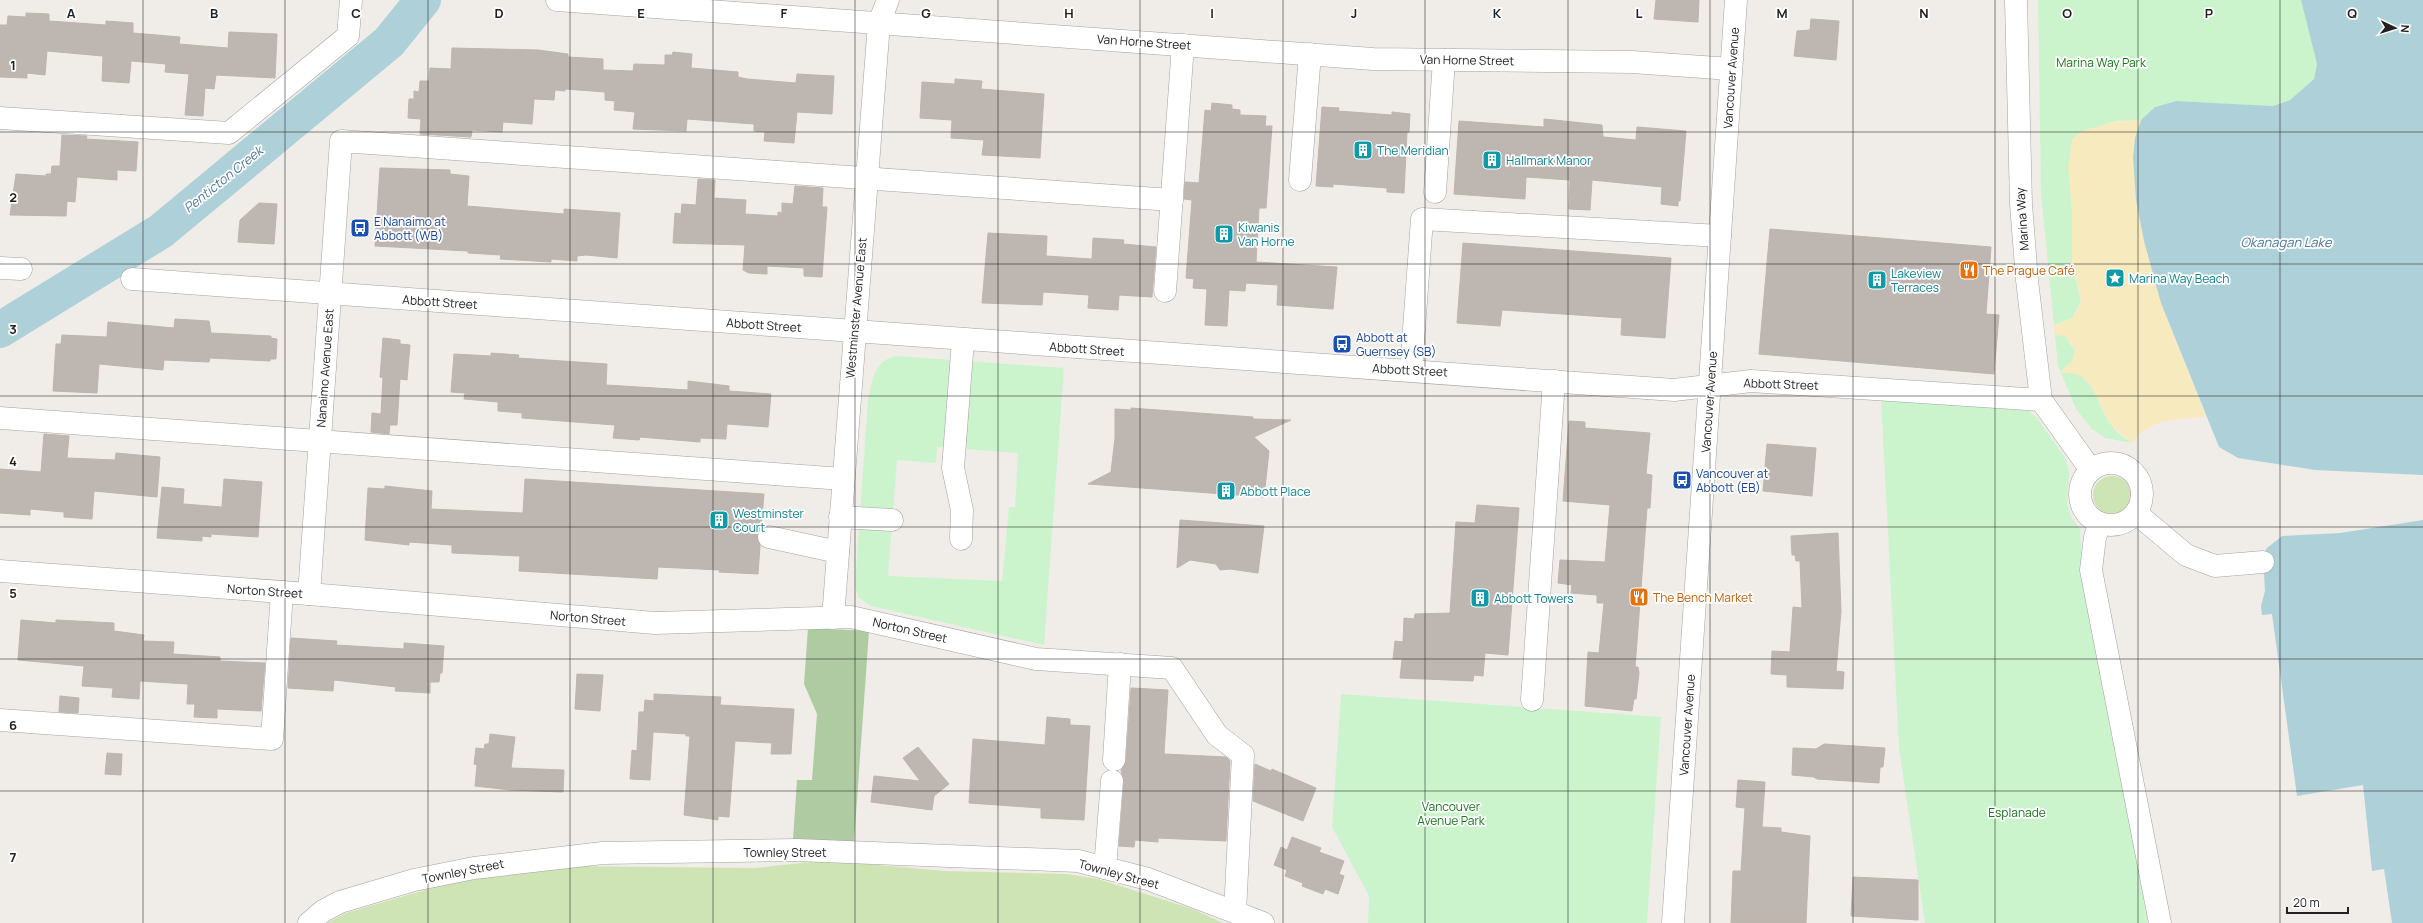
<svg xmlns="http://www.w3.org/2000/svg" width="2423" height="923" viewBox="0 0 2423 923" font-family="Manrope,sans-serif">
	<rect width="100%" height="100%" fill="#f0ede8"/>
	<g fill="#cee4b4">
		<circle cx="2112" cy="495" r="19"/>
		<polygon points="810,862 845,862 945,871 1067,874 1098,879 1193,909 1223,923 327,923 346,913 449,883 562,866 755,868"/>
	</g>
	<polygon fill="#afcba2" points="808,628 869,631 854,842 793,839 797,780 812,780 817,714 804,684"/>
	<path fill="#f8eabf" d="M2141 120 2135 138 2161 303 2206 417C2178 419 2150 418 2132 443L2110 424 2099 401 2061 373V371L2066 368 2073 346 2065 336 2055 335 2054 325C2064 322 2074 319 2078 309 2085 294 2074 277 2072 262 2071 245 2072 227 2072 210 2071 192 2062 154 2072 138 2082 124 2125 121 2141 120Z"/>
	<g fill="#cbf4cc" fill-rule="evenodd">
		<path d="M2038 0H2301L2317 64 2314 79 2290 100 2273 106 2176 101 2155 107 2141 120 2116 121 2082 131 2072 139 2068 168 2072 208V262L2081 301 2072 318 2054 325 2055 335 2065 336 2075 351 2072 361 2061 371V373C2094 369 2096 404 2111 425 2117 433 2125 438 2132 443L2105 438 2092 429 2076 409 2058 366 2041 194Z"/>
		<path d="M896 356 1064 368 1044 645 871 606 858 597 855 585 868 400C873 380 873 361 896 356ZM937 447 1018 453 1015 507H1009L1002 581 888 576 897 460 936 463Z"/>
		<polygon points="1881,398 2029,411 2037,418 2066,459 2069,473 2067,504 2071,517 2080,529 2082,571 2148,923 1925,923 1899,748"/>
		<polygon points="1341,694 1661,717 1647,923 1368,923 1369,896 1332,827"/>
	</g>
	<g fill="#aed1d9">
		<polygon points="2301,0 2423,0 2423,475 2315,470 2238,458 2219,447 2161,303 2144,241 2136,200 2133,157 2135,138 2141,120 2155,107 2176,101 2273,106 2290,100 2314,79 2317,64"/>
		<polygon points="2423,520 2423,923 2392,923 2384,869 2372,871 2363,785 2297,796 2272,614 2262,615 2261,606 2265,591 2263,555 2267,548 2282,536 2340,533"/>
	</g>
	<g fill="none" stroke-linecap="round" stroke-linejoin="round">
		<polyline stroke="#aed1d9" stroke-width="36" points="0,330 161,231 389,42 423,0"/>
	</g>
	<g fill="#bdb6b1" stroke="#c0b4ac">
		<polygon points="1656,0 1699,0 1698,22 1654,19"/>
		<polygon points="26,13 49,14 49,21 106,25 106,21 133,23 133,33 180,37 179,44 228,48 229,32 277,34 275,78 216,75 214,89 205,88 203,116 185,115 189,74 165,72 166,64 131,61 129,83 102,81 103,56 47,51 45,75 27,73 27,78 0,77 0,25 7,25 8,16 26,17"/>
		<polygon points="1811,19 1839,21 1836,60 1794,56 1797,31 1810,30"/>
		<polygon points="452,48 538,50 568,54 568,57 603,59 603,70 633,71 634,64 665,65 665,55 672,55 673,52 692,54 691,68 738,72 738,77 747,79 796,83 797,74 834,76 832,114 797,112 794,143 764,141 765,132 754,131 754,124 687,119 686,131 633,129 635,112 614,110 615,101 605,100 605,92 565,89 565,91 555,90 554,100 534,99 532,124 503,122 502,132 472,130 471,137 420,134 421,119 408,118 409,99 414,99 414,91 419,92 420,81 429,81 430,68 451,69"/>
		<polygon points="955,79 982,81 981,89 1044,94 1040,158 982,155 984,140 951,138 952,120 920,118 922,82 955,84"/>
		<polygon points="1212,103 1232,105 1232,109 1240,110 1240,115 1266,116 1265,126 1272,126 1266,208 1259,208 1256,262 1337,267 1333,309 1277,305 1278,285 1246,283 1245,291 1229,290 1227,326 1205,325 1207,289 1193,288 1194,279 1186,278 1192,200 1184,199 1185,182 1199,183 1205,110 1211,111"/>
		<polygon points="1322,107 1339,108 1338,111 1392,115 1392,112 1410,114 1409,132 1407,132 1404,193 1387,192 1387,188 1333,184 1333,187 1316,186"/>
		<polygon points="1544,119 1602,125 1603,137 1636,140 1637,127 1686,131 1680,201 1678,201 1678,206 1661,204 1662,187 1592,180 1590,210 1569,209 1570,180 1526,177 1525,199 1454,194 1459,121 1544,127"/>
		<polygon points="62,135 87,136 86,139 138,142 136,171 117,170 117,180 77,177 75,202 67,201 66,216 10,215 16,174 46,176 46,174 51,174 52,166 60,166"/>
		<polygon points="380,168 450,170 450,174 469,176 467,206 564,214 564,209 620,213 617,258 586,255 577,256 577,261 551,259 551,262 500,259 501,255 468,253 468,251 375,246"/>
		<polygon points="698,179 715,180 714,198 746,200 745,214 778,216 778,212 782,213 782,203 793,204 795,186 823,188 822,207 827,207 822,277 804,276 804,268 767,266 767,274 749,273 743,270 745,245 673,243 675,213 681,214 682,204 696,205"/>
		<polygon points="259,203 277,204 274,244 238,242 240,220"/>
		<polygon points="1770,229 1991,247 1986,314 1999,315 1994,374 1759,354"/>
		<polygon points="988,233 1047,236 1046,256 1092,259 1093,238 1124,240 1123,244 1156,247 1152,297 1119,295 1118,310 1088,308 1089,295 1043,292 1042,305 982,303"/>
		<polygon points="1463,243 1671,258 1665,338 1621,335 1622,318 1502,310 1500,326 1457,323"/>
		<polygon points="175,319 209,321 211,333 271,336 271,338 277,339 276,359 270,359 270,361 210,358 209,362 164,360 163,370 99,364 97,393 53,391 56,344 61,344 62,335 107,337 108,322 174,328"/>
		<polygon points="383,338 400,340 400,344 410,345 407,380 400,379 397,425 390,425 389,434 371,432 372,413 381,414 383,378 380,377"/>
		<polygon points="491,353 519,355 518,358 607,364 606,385 688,390 688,381 729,386 729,391 771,394 768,427 727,424 726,439 700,438 700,442 640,437 639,440 613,438 615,425 522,418 522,413 498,411 498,402 464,399 465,393 451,392 454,354 491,356"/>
		<polygon points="1131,408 1253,417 1253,419 1291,420 1254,437 1269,451 1264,497 1088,484 1111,472 1115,438 1115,409 1131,410"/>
		<polygon points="1569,421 1585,422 1585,428 1650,433 1646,474 1652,475 1650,508 1647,508 1637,642 1635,667 1638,667 1639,673 1636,699 1634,699 1632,711 1585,706 1588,652 1599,653 1604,603 1597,603 1597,595 1571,593 1572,585 1558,583 1560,560 1605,562 1610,505 1563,501"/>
		<polygon points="44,434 69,436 67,458 115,460 116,453 160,457 157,497 94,491 92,519 64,517 64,512 30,509 30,515 0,513 0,469 41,472"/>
		<polygon points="1767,444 1816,448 1812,496 1763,491"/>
		<polygon points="224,479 262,482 258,537 211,534 211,537 202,536 202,541 157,538 162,487 184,489 183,504 222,507"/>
		<polygon points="525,479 764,494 761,528 757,535 760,546 758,574 719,572 720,570 658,567 657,579 519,571 520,556 452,553 452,545 409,542 409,545 365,540 368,488 385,489 385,486 432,491 431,509 523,513"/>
		<polygon points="1477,505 1519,508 1508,655 1485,653 1483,676 1474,675 1473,681 1400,678 1402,659 1393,659 1395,641 1403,642 1404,618 1414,619 1415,614 1450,613 1456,522 1475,523"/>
		<polygon points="1180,520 1264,526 1258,573 1230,569 1220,570 1216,564 1190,560 1177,568"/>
		<polygon points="1838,533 1841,611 1836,671 1844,672 1843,689 1787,687 1787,675 1771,674 1772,651 1790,652 1793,607 1802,608 1800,561 1796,561 1795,555 1792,555 1791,536"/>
		<polygon points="21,620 56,623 56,620 114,623 114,631 144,635 143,641 174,642 173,654 220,657 220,661 265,663 261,711 217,709 217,718 194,717 195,704 187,704 188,684 140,681 139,699 112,697 113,688 82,686 84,666 18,660"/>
		<polygon points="291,638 337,641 336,645 404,649 404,643 444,646 442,673 440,673 439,682 430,682 430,693 395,691 396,687 334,680 333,691 288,688"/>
		<polygon points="577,674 603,675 600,711 575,709"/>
		<polygon points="1131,688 1168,690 1164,754 1226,757 1230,761 1226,841 1158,838 1158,842 1135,840 1134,847 1119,846 1124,782 1121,770 1126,761"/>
		<polygon points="654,694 721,697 720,705 794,709 791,754 771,754 772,743 735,741 729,817 718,816 718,820 684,815 690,736 686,736 686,734 653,732 650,780 630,779 632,750 637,751 639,712 644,712 645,700 654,701"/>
		<polygon points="60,696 79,698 78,713 59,712"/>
		<polygon points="1047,717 1070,719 1070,725 1090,726 1084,820 1041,818 1041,808 969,803 973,739 1045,745"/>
		<polygon points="490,734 515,737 511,768 564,770 563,792 510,790 475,786 477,765 474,764 476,748 484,749 485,744 489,744"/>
		<polygon points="1824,744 1885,748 1883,767 1880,767 1879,783 1817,779 1814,777 1792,775 1793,748 1816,749"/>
		<polygon points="918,747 949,784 934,796 932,810 871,802 874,776 920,781 903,758"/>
		<polygon points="107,753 122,754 121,775 105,774"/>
		<polygon points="1255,764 1271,771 1272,769 1316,788 1303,821 1253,801"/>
		<polygon points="1738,780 1765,782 1762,827 1781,828 1781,832 1810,836 1806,923 1731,923 1733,871 1741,871 1745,808 1736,807"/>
		<polygon points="1292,837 1321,848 1319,852 1344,861 1339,874 1344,876 1338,894 1325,889 1323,894 1302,886 1303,883 1285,876 1287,870 1274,865 1281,847 1287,850"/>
		<polygon points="1853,877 1918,880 1918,920 1851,916"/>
	</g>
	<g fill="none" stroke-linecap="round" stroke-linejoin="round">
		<g stroke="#a2a2a2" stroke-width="23">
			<g id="minor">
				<polyline points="557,0 1373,59 1632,62 1731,69"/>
				<polyline points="2016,0 2021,204 2027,280 2041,400 2091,470"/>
				<polyline points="0,118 229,133 348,36 351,0"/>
				<polyline points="1300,180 1310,54"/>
				<polyline points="1435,192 1444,60"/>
				<polyline points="0,268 21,269"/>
				<polyline points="132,279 1674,390 1751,381 2041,400"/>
				<polyline points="1165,291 1183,45"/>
				<polyline points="1411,370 1422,219 1720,236"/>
				<polyline points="0,418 843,479"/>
				<circle cx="2111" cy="494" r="31"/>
				<polyline points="2136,513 2186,555 2215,566 2263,562"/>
				<polyline points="840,517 892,520"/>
				<polyline points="2100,523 2095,537 2091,570 2160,923"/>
				<polyline points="769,537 838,552"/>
				<polyline points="961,539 962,510 953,468 963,340"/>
				<polyline points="0,571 309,594 655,623 851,617 1036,659 1172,668 1217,735 1243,755 1235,912"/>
				<polyline points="309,594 341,141 1172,200"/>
				<polyline points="833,618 879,23 888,0"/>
				<polyline points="1532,700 1554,381"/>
				<polyline points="0,720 272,739 282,592"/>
				<polyline points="1114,760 1120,664"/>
				<polyline points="1105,868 1112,781"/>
				<polyline points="309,923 323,911 340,902 414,880 474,868 603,853 797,850 1078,861 1148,879 1263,923"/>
				<polyline points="1673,923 1736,0"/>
			</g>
		</g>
		<use href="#minor" stroke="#fff" stroke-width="22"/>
	</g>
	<path fill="none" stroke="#212121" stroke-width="1" stroke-opacity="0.55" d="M143 0V923M285 0V923M428 0V923M570 0V923M713 0V923M855 0V923M998 0V923M1140 0V923M1283 0V923M1425 0V923M1568 0V923M1710 0V923M1853 0V923M1995 0V923M2138 0V923M2280 0V923M0 132H2423M0 264H2423M0 396H2423M0 527H2423M0 659H2423M0 791H2423"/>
	<defs>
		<g id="building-square" transform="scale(1)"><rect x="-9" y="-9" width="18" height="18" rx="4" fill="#0f9aa8" stroke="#fff"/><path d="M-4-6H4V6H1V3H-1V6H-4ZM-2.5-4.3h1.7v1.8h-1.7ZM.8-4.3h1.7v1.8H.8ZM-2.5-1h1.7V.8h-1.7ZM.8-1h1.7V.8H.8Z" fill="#fff"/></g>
		<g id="bus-square" transform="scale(1)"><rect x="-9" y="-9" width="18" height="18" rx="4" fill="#1a4fb4" stroke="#fff"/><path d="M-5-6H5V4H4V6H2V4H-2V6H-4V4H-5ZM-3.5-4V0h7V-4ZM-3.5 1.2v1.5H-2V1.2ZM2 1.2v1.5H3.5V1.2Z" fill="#fff"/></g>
		<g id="restaurant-square" transform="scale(1)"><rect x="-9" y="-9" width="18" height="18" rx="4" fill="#e8710a" stroke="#fff"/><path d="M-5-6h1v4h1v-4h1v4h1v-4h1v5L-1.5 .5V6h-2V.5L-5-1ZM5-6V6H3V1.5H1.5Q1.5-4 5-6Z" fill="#fff"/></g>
		<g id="sight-square" transform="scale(1)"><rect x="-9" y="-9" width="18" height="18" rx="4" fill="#0f9aa8" stroke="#fff"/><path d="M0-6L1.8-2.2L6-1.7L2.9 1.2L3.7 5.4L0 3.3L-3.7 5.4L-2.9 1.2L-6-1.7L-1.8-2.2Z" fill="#fff"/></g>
	</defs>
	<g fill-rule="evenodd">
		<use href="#building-square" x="1363" y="150"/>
		<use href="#building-square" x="1492" y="160"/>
		<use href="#bus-square" x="360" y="228"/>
		<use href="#building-square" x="1224" y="234"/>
		<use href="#restaurant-square" x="1969" y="270"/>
		<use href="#sight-square" x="2115" y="278"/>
		<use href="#building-square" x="1877" y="280"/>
		<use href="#bus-square" x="1342" y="344"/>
		<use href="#bus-square" x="1682" y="480"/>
		<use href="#building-square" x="1226" y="491"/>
		<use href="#building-square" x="719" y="520"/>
		<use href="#restaurant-square" x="1639" y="597"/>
		<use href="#building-square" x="1480" y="598"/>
	</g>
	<g text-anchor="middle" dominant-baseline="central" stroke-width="3.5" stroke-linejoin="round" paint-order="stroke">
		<g font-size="12" fill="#212121" stroke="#fff">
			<text transform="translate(1144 42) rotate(4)">Van Horne Street</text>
			<text transform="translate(1467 60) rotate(1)">Van Horne Street</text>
			<text transform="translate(1731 78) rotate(-86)">Vancouver Avenue</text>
			<text transform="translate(2022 219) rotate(-94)">Marina Way</text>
			<text transform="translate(440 302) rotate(4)">Abbott Street</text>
			<text transform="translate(856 308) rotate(-85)">Westminster Avenue East</text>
			<text transform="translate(764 325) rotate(4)">Abbott Street</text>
			<text transform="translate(1087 349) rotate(4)">Abbott Street</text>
			<text transform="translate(325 368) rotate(-86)">Nanaimo Avenue East</text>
			<text transform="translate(1410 370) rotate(3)">Abbott Street</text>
			<text transform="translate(1781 384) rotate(2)">Abbott Street</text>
			<text transform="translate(1709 402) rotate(-86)">Vancouver Avenue</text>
			<text transform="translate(265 591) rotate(4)">Norton Street</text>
			<text transform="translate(588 618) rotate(5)">Norton Street</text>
			<text transform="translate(910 630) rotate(13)">Norton Street</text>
			<text transform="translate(1687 725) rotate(-86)">Vancouver Avenue</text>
			<text x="785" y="852">Townley Street</text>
			<text transform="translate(463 871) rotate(-11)">Townley Street</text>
			<text transform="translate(1119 874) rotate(15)">Townley Street</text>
		</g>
		<g font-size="12" fill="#18761c" stroke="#fff">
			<text x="2101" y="62">Marina Way Park</text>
			<text x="1451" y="806">Vancouver<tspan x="1451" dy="14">Avenue Park</tspan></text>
			<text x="2017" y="812">Esplanade</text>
		</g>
		<g font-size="12" fill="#0d838f" stroke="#fff" text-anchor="start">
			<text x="1377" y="150">The Meridian</text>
			<text x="1506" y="160">Hallmark Manor</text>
			<text x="1238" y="227">Kiwanis<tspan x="1238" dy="14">Van Horne</tspan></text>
			<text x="1891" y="273">Lakeview<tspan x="1891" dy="14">Terraces</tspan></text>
			<text x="2129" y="278">Marina Way Beach</text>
			<text x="1240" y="491">Abbott Place</text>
			<text x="733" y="513">Westminster<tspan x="733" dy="14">Court</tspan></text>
			<text x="1494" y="598">Abbott Towers</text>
		</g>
		<g font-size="12" fill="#164399" stroke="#fff" text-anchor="start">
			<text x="374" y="221">E Nanaimo at<tspan x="374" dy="14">Abbott (WB)</tspan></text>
			<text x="1356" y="337">Abbott at<tspan x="1356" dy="14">Guernsey (SB)</tspan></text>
			<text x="1696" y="473">Vancouver at<tspan x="1696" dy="14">Abbott (EB)</tspan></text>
		</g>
		<g font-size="12" fill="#c56008" stroke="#fff" text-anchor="start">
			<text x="1983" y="270">The Prague Café</text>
			<text x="1653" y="597">The Bench Market</text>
		</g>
		<g font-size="13" font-style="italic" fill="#4f7798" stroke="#fff">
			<text transform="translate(223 179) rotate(-39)">Penticton Creek</text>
			<text x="2286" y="242">Okanagan Lake</text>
		</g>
	</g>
	<g font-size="13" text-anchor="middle" font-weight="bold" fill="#212121" stroke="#fff" stroke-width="3.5" stroke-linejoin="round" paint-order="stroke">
		<text x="71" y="18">A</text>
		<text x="214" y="18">B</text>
		<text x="356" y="18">C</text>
		<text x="499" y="18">D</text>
		<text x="641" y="18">E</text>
		<text x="784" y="18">F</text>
		<text x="926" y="18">G</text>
		<text x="1069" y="18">H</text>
		<text x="1212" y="18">I</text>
		<text x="1354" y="18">J</text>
		<text x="1497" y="18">K</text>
		<text x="1639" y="18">L</text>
		<text x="1782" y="18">M</text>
		<text x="1924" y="18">N</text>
		<text x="2067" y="18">O</text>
		<text x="2209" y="18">P</text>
		<text x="2352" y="18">Q</text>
		<text x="13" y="70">1</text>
		<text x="13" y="202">2</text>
		<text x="13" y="334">3</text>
		<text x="13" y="466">4</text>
		<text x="13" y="598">5</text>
		<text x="13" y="730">6</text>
		<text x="13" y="862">7</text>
	</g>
	<g transform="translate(2395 28) rotate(94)" stroke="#ffffff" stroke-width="3" paint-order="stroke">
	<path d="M0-3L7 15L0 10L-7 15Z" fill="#212121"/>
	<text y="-6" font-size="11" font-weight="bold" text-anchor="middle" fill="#212121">N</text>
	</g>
	<path d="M2287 907v6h61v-6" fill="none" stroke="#212121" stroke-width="2"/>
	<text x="2293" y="907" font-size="12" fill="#212121" stroke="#ffffff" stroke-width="3" paint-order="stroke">20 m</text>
</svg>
